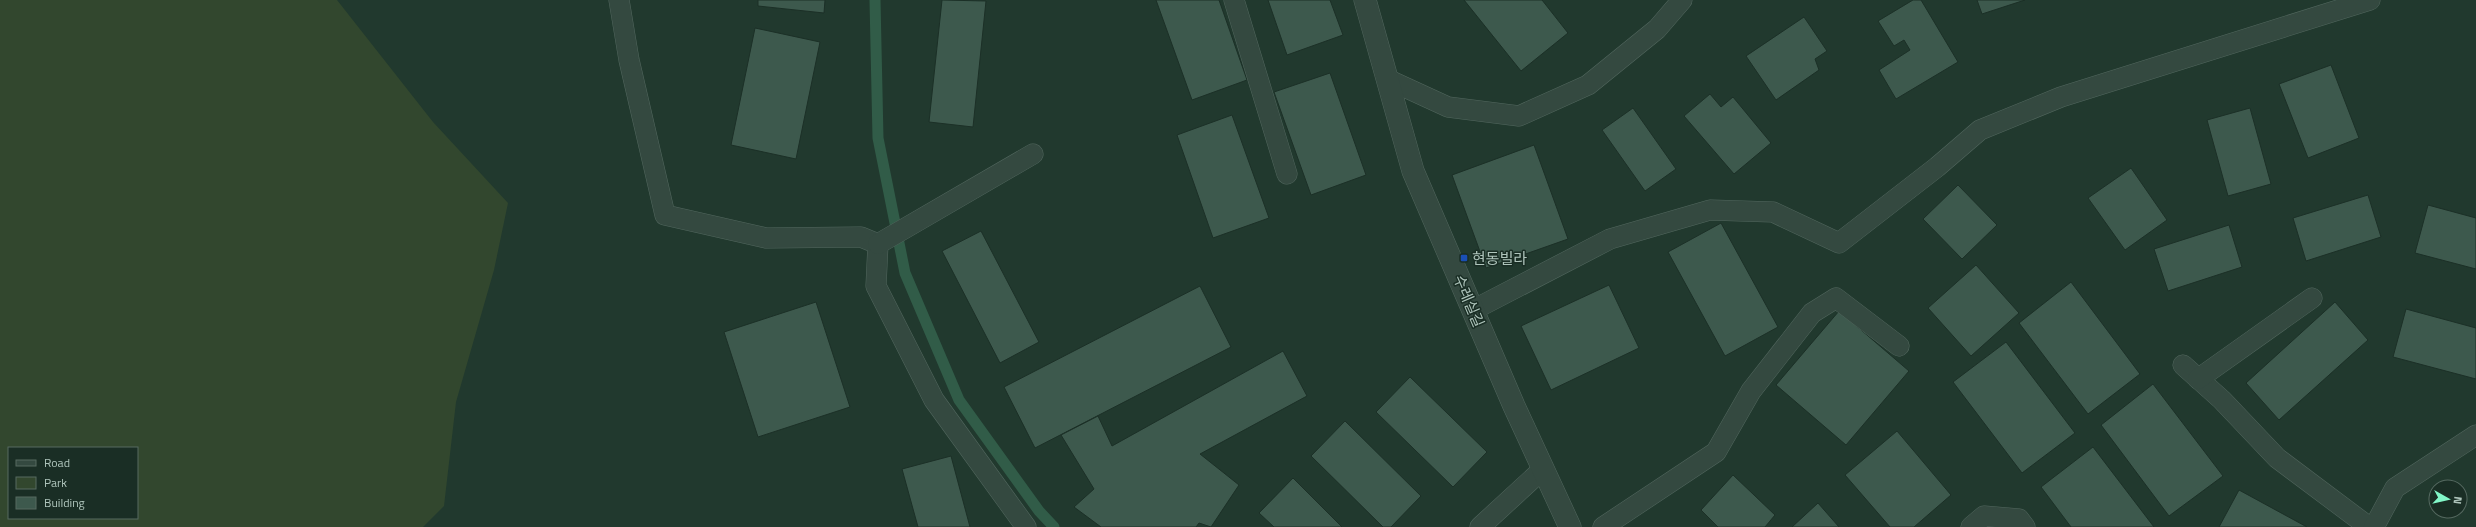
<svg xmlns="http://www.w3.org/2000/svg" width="2476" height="527" viewBox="0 0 2476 527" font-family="'Titillium Web','Noto Sans KR',sans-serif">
	<rect width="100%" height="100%" fill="#21392e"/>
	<path fill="#32472e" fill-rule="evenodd" d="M0 0H337L433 122 508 203 494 270 456 402 444 506 423 527H0ZM9 448H137V518H9Z"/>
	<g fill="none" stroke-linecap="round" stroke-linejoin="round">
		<polyline stroke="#315c48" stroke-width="11" points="875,0 878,138 905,273 959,400 1039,511 1054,527"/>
	</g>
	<g fill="#3d594d" stroke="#1c3027">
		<polygon points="758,0 825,0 824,13 758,6"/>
		<polygon points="942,0 986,1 973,127 929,122"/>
		<polygon points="1156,0 1219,0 1247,80 1192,100"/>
		<polygon points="1268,0 1330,0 1343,35 1287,55"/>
		<polygon points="1464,0 1542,0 1568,33 1521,71"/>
		<polygon points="1913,0 1921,0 1958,62 1896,99 1879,70 1910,50 1904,40 1894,46 1878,21"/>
		<polygon points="1977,0 2025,0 1982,14"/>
		<polygon points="1804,17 1827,51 1815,59 1819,70 1776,100 1746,56"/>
		<polygon points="755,28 820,42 796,159 731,145"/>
		<polygon points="2331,65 2359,138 2308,158 2279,84"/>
		<polygon points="1330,73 1366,175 1311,195 1274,92"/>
		<polygon points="1710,94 1721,107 1733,97 1771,143 1734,174 1684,116"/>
		<polygon points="1633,108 1676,169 1645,191 1602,130"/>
		<polygon points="2250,108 2271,184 2228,196 2207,120"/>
		<polygon points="1232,115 1269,218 1213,238 1177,135"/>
		<polygon points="1534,145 1568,239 1486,268 1452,175"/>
		<polygon points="2131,168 2167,220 2125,250 2088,198"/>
		<polygon points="1958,185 1997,225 1962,259 1923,219"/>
		<polygon points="2368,195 2381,237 2306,261 2293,218"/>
		<polygon points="2428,205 2476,218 2476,269 2415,253"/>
		<polygon points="1721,223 1778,327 1725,356 1668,252"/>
		<polygon points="2229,225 2242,267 2168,291 2154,249"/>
		<polygon points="981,231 1039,342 1000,363 942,251"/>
		<polygon points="1976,265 2019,313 1971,356 1928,308"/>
		<polygon points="2071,282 2140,374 2088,414 2019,323"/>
		<polygon points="1609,285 1639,348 1551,390 1521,326"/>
		<polygon points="1200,286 1231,347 1035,448 1004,387"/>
		<polygon points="816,302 850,407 758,437 724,332"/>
		<polygon points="2335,302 2368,340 2279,420 2246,383"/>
		<polygon points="2406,309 2476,328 2476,379 2393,357"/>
		<polygon points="1839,311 1909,371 1846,445 1776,385"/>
		<polygon points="2006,342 2075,433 2022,473 1953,382"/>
		<polygon points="1283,351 1307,396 1200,454 1239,485 1211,527 1199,523 1196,527 1101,527 1074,507 1094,489 1061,435 1098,416 1112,446"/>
		<polygon points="1410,377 1487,452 1453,487 1376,412"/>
		<polygon points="2153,384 2223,476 2169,516 2101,425"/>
		<polygon points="1345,421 1421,496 1391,527 1383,527 1311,456"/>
		<polygon points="1897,431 1951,495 1914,527 1890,527 1845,475"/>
		<polygon points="2093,447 2154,527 2071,527 2041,487"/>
		<polygon points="951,456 970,527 918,527 902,469"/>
		<polygon points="1733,475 1775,515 1765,527 1718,527 1701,510"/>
		<polygon points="1293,478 1342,527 1274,527 1259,513"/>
		<polygon points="2239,490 2307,527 2219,527"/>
		<polygon points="1818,503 1839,527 1792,527"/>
	</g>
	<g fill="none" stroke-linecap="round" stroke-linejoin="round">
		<g stroke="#52675e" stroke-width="21">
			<g id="lane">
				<polyline points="619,0 629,60 665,215 766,238 861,237 878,244 876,286 934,400 1026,527"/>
				<polyline points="1234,0 1287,174"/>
				<polyline points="1387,79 1448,107 1519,116 1588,85 1657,29 1682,0"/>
				<polyline points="878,244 1033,154"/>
				<polyline points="1473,310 1610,239 1710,210 1773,212 1839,243 1937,167 1980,130 2061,97 2370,0"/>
				<polyline points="2183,365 2222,400 2277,458 2369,527"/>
				<polyline points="2198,379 2312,298"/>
				<polyline points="1480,527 1543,469"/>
				<polyline points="1603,527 1716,452 1751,391 1812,313 1836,298 1899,346"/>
				<polyline points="1971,527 1984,516 2019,519 2025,527"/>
				<polyline points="2374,527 2395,488 2476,435"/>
			</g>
		</g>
		<g stroke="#52675e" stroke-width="23">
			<polyline id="street" points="1365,0 1413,171 1514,406 1570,527"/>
		</g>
		<use href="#lane" stroke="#344940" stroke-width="20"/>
		<use href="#street" stroke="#344940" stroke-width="22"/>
	</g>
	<rect fill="#1a4fb4" stroke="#1a2e25" stroke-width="1.5" x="1460" y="254" width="8" height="8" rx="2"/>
	<g text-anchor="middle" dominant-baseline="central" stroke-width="3" stroke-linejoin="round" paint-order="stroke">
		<g font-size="15" fill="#afc5bc" stroke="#1a2e25" text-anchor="start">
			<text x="1472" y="258">현동빌라</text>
		</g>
		<g font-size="15" fill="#afc5bc" stroke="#1a2e25">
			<text transform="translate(1469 301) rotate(67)">수레실길</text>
		</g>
	</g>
	<rect x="8" y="447" width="130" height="72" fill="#1a2e25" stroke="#566a61"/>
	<rect x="16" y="460" width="20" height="6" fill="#344940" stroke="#566a61"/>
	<text x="44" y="467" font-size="12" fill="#afc5bc">Road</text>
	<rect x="16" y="477" width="20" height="12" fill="#32472e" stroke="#566a61"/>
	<text x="44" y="487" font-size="12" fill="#afc5bc">Park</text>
	<rect x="16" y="497" width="20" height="12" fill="#3d594d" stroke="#566a61"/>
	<text x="44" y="507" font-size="12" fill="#afc5bc">Building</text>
	<g transform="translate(2448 499) rotate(98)"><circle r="19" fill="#1a2e25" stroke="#566a61"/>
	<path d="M0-3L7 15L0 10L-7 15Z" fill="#82f7c8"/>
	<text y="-6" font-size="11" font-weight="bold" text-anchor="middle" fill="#afc5bc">N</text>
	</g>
</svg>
